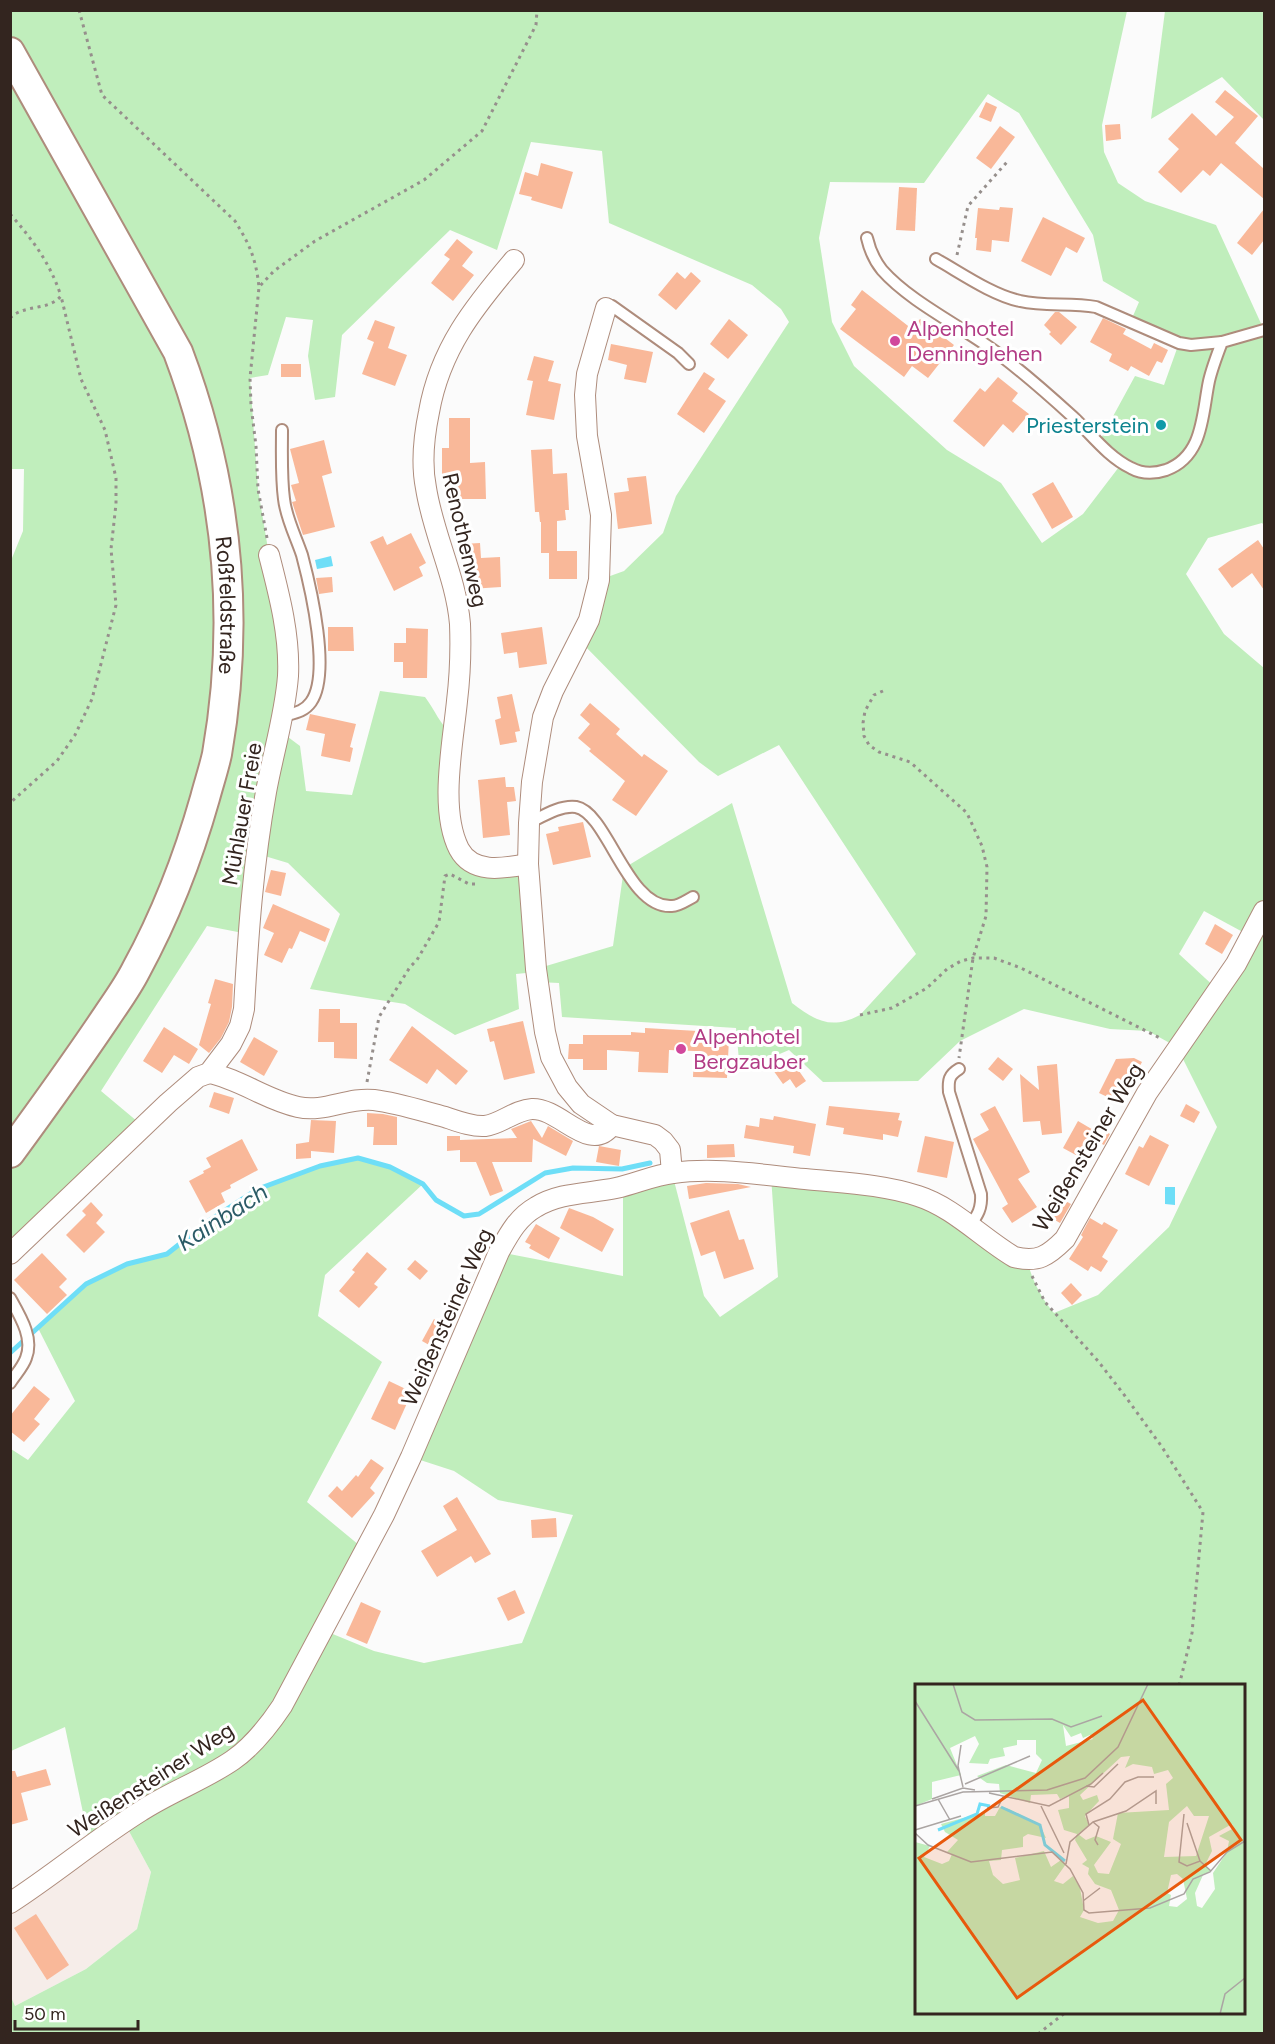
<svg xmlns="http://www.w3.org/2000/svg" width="1275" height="2044" viewBox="0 0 1275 2044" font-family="Figtree,sans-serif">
	<rect width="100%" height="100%" fill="#fbfbfb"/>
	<polygon fill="#f6ede9" points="124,1822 151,1872 137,1929 86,1969 15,2006 11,1997 11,1903"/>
	<g fill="#c0eebc" fill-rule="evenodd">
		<path d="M10 11H1127L1102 125 1104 152 1118 183 1145 201 1216 225 1264 330V525L1262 523 1208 538 1186 574 1224 634 1264 668V2033H11V1997L15 2006 86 1969 137 1929 151 1872 124 1822 90 1846 65 1727 11 1751V1449L28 1460 75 1401 38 1328 86 1284 127 1264 167 1254 210 1220 258 1189 320 1166 358 1158 390 1167 423 1184 325 1275 318 1316 382 1362 307 1502 365 1550 323 1630 374 1651 424 1663 522 1643 573 1515 498 1500 454 1471 411 1457 499 1252 623 1276V1186L672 1173 704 1296 720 1317 778 1277 771 1176 900 1191 1027 1260C1032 1280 1041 1298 1054 1313L1098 1295 1169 1227 1217 1127 1177 1047 1148 1031 1110 1029 1024 1009 960 1041 918 1081 823 1082 789 1050 740 1071 736 1028 562 1017 559 983 538 982 536 972 516 974 519 1009 455 1035 405 1004 310 989 340 914 288 863 258 854 248 934 207 926 101 1091 144 1127 17 1240 10 1234V563L23 531 24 469H10ZM988 94 1019 113 1093 235 1103 281 1139 302 1130 323 1179 343 1164 385 1135 376 1099 442 1122 463 1083 514 1042 543 1001 483 947 450 854 366 832 322 819 238 830 182 924 183ZM531 142 602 151 609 223 752 285 781 309 789 322 676 496 663 533 624 571 599 580 579 640 699 762 718 776 779 745 916 954 860 1015C832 1030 815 1021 792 1003L732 803 624 868 613 946 536 969 528 864 473 863 450 814 453 735C440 725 435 710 425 697L380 691 352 795 306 791 300 746 280 731V601L269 555 258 489 250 378 268 375 286 317 313 320 308 356 315 400 335 397 342 335 450 230 497 250ZM1204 911 1252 937 1218 990 1179 954ZM916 1686H1244V2012H916Z"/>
		<polygon points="1165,11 1264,11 1264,120 1222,77 1151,119"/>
	</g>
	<g fill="#6edef7">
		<polygon points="331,556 333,566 317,569 315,560"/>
		<polygon points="1165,1187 1175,1187 1175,1205 1165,1204"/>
	</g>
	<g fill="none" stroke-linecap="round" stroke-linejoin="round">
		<polyline stroke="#6edef7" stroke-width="5" points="10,1353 86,1284 127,1264 167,1254 210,1220 258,1189 320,1166 358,1158 390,1167 423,1184 436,1200 464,1216 479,1214 545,1173 573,1168 622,1169 650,1163"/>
	</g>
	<g fill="#f9b899">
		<polygon points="1225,90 1258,116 1235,143 1264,169 1264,199 1221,163 1210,176 1203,170 1181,193 1158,172 1179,149 1168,139 1192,113 1216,136 1234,117 1215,102"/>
		<polygon points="986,102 997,107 991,122 979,117"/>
		<polygon points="1120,124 1121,139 1106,141 1105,125"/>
		<polygon points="1000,126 1015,137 991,169 976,158"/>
		<polygon points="541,163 573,172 562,209 531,200 532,197 519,194 525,172 538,176"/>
		<polygon points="899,187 917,188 915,231 896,230"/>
		<polygon points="1000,207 1013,208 1009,242 992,240 991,252 976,250 977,238 975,238 978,208 999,210"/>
		<polygon points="1264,209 1264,240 1252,255 1237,243"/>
		<polygon points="1043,217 1085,238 1077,253 1066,247 1051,276 1021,261"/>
		<polygon points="457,239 473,252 462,266 474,275 453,301 431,283 450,259 444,255"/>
		<polygon points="677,272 685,279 691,272 701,281 676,310 658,295"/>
		<polygon points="862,290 912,329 920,319 954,345 928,378 912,366 904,377 840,329 856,309 851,305"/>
		<polygon points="1055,312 1059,312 1077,327 1061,345 1049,334 1051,332 1044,325"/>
		<polygon points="1103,318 1126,329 1123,334 1151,349 1154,343 1168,350 1162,363 1157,361 1149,376 1131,366 1128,371 1109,361 1112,354 1090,342"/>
		<polygon points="729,319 748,335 728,359 710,344"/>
		<polygon points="375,320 395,327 388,348 407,355 395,386 362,374 374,342 367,339"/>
		<polygon points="611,344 653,352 646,383 624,379 627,365 608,360"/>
		<polygon points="534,356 554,361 548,381 561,384 554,420 526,415 533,381 527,380"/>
		<rect x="281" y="364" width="20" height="13"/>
		<polygon points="704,372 715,379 708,389 726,401 704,433 677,414"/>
		<polygon points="998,377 1018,393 1012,401 1029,414 1013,433 1003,424 984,447 953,421 980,388 985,392"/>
		<polygon points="449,418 470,418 470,463 485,462 486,499 454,499 454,473 442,474 442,448 449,448"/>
		<polygon points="324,440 332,473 322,476 335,527 303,535 292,502 296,501 291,485 299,483 290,449"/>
		<polygon points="552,449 553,474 567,473 569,510 565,510 566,520 557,521 557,551 577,551 577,579 549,579 549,553 541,553 541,522 540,522 539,512 535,512 531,450"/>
		<polygon points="646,476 652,524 618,529 614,493 629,491 627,478"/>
		<polygon points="1053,482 1073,517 1052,529 1032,494"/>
		<polygon points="411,533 426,563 419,567 423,576 394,591 370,542 383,536 387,545"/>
		<polygon points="1258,540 1264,549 1264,590 1252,573 1232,588 1218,569"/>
		<polygon points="480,543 481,558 500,557 501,587 470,589 469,559 463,559 463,544"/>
		<polygon points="332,577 333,592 319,594 316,578"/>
		<polygon points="328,627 353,627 354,651 328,651"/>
		<polygon points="542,627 547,664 519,668 517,652 504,654 501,633"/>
		<polygon points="406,628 428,629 427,678 403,678 403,662 394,662 394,643 406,643"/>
		<polygon points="512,694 520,731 515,732 517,742 500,745 495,720 501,718 497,697"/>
		<polygon points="590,703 620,729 616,734 642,757 644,754 668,771 636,816 612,800 625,781 589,751 591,749 578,738 590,724 580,715"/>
		<polygon points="310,714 356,724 350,747 353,748 350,762 321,756 325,734 306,730"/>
		<polygon points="505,777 506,787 514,787 516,801 507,802 510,835 483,838 478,780"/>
		<polygon points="583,822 591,857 553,865 546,834 559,831 558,827"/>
		<polygon points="271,870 286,873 281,896 265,892"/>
		<polygon points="273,904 330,929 325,942 300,931 292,949 289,948 282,963 264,955 274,933 263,928"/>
		<polygon points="1215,924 1233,935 1222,954 1205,944"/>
		<polygon points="215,979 233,984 232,1007 229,1022 221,1038 209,1053 199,1045 211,1004 208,1003"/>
		<polygon points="319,1009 340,1009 340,1023 357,1023 357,1059 334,1058 334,1042 318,1042"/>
		<polygon points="523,1021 535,1073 504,1080 494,1041 490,1042 487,1029"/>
		<polygon points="412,1026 468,1071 456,1085 437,1069 427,1084 389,1060"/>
		<polygon points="164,1027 198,1049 189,1064 174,1055 162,1073 143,1061"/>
		<polygon points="645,1028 698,1031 697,1037 729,1039 727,1078 693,1077 694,1051 669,1050 668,1073 638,1072 639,1052 607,1050 607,1070 583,1070 583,1059 568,1059 569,1044 583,1044 583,1035 631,1035 631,1032 645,1033"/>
		<polygon points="254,1037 278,1051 264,1076 240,1062"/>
		<polygon points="998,1057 1013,1069 1003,1081 988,1069"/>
		<polygon points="790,1058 806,1081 796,1088 790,1079 783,1084 773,1070"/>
		<polygon points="1134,1058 1142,1062 1120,1103 1099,1093 1116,1059"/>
		<polygon points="1057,1064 1062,1133 1042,1135 1040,1121 1023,1122 1020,1074 1039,1090 1037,1066"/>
		<polygon points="214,1092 234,1098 229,1114 209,1107"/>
		<polygon points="1186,1104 1200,1112 1194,1123 1180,1116"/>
		<polygon points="829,1106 900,1113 898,1120 902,1121 898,1137 883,1134 883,1140 843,1134 844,1128 826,1125"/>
		<polygon points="995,1106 1030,1172 1018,1179 1037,1207 1012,1223 1002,1208 1008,1204 973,1139 989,1130 980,1114"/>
		<polygon points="367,1113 383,1114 397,1117 397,1145 373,1145 374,1127 367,1127"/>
		<polygon points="774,1116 816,1124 810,1156 793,1153 794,1146 744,1138 746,1125 759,1127 760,1118 773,1120"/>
		<polygon points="311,1120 336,1121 334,1153 311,1151 311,1158 296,1159 296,1144 309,1142"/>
		<polygon points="531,1121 542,1138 548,1126 573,1141 566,1156 533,1139 532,1162 492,1162 503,1191 490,1196 476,1162 460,1162 460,1150 447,1151 447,1136 460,1136 460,1140 517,1138 511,1129"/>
		<polygon points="1078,1121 1095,1131 1097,1126 1110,1134 1104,1145 1096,1141 1085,1160 1063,1148"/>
		<polygon points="1150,1135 1169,1145 1149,1186 1125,1174 1139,1146 1143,1148"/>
		<polygon points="925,1136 954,1142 947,1178 917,1172"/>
		<polygon points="242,1139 258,1170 230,1185 231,1188 221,1193 225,1202 206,1213 189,1181 204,1173 203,1171 211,1167 206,1158"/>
		<polygon points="734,1144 735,1157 707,1158 707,1145"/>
		<polygon points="599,1146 621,1150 619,1166 596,1162"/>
		<polygon points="706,1183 738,1184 751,1187 689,1199 687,1186"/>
		<polygon points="1053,1194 1071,1204 1060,1223 1048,1216 1047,1203"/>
		<polygon points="91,1202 103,1215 96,1223 105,1232 84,1253 66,1235 86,1215 82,1211"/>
		<polygon points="569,1208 593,1217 614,1229 602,1252 560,1228"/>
		<polygon points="729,1210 739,1240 744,1239 754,1269 724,1279 715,1251 701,1256 690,1223"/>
		<polygon points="1090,1218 1102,1225 1104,1222 1118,1230 1102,1257 1108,1261 1101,1272 1091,1266 1088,1271 1069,1259 1083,1237 1081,1235"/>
		<polygon points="536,1224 560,1238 549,1259 529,1248 531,1245 525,1242"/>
		<polygon points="367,1252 387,1269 374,1284 378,1287 359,1308 339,1291 355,1272 352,1270"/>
		<polygon points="42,1253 67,1279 59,1287 67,1295 47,1314 14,1280"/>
		<polygon points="415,1260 428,1271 420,1280 407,1269"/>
		<polygon points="1071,1283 1082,1295 1072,1305 1061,1293"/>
		<polygon points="434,1319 450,1329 438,1350 422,1341"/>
		<polygon points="389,1381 412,1392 395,1430 371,1419"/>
		<polygon points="34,1386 50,1399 34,1419 40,1424 24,1442 10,1431 10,1416"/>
		<polygon points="371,1459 384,1468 370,1488 375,1493 352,1518 328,1496 337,1486 342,1491 356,1475 358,1477"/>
		<polygon points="457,1497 491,1554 475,1563 471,1556 437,1577 421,1551 457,1530 443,1506"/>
		<polygon points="556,1518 557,1537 532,1538 531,1520"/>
		<polygon points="515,1590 525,1613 508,1621 497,1598"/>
		<polygon points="361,1602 381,1611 367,1644 346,1635"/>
		<polygon points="46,1769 51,1785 21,1793 28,1820 10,1825 10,1771 15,1771 17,1777"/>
		<polygon points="36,1914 69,1965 47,1980 14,1928"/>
	</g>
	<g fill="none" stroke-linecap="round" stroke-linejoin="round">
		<g stroke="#ae8c7c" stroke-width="14">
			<g id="lane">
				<path d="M867 238C870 251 874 260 882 270 911 303 965 328 1000 355 1025 374 1050 396 1073 417 1091 434 1108 457 1131 468 1142 474 1154 474 1166 470 1204 456 1202 414 1209 381 1212 368 1217 355 1222 342L1264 330"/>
				<path d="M936 259C961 273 992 295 1020 301 1045 307 1071 302 1096 307L1179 343 1191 345 1222 342"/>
				<polyline points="606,308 612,306 678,353 689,364"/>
				<path d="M282 430C282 452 281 476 284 499 286 518 296 537 302 555 311 589 331 674 311 702 304 712 294 713 283 716"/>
				<path d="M529 823C543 816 560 805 576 807 608 813 627 909 672 906 679 906 687 900 693 897"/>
				<path d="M959 1069C949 1075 948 1080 949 1092L981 1194C982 1208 978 1215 969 1227"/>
				<path d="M10 1298C20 1316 34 1338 26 1358 23 1367 15 1375 10 1383"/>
			</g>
		</g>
		<g stroke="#ae8c7c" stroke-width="22">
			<g id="street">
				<path d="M514 260C474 307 440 349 429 412 424 436 421 463 426 488 433 534 456 577 460 624 461 650 460 676 457 701 453 743 439 810 459 849 473 875 505 868 528 864"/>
				<polyline points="606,308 587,374 585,395 587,436 601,515 599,580 589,620 553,691 543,717 532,782 529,823 528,864 536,969 545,1032 551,1057 567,1087 581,1104 612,1125 655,1135 663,1141 670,1150 672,1173"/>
				<path d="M209 1073C240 1079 266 1100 298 1107 324 1113 348 1097 374 1100 398 1103 422 1111 445 1117 457 1121 472 1127 485 1126 501 1124 515 1110 532 1109 561 1108 589 1155 612 1125"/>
				<path d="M10 1254 168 1103 198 1077 209 1073 231 1044 240 1026 244 1009C248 936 253 864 266 792 273 753 285 716 288 676 290 635 279 594 269 555"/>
				<path d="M10 1903C55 1874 96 1839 141 1811 170 1792 204 1780 233 1760 253 1746 268 1727 282 1706L384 1515 411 1457 499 1252C509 1234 518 1217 536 1207 561 1192 588 1194 616 1188 635 1184 654 1175 673 1173 716 1167 762 1175 805 1179 843 1183 882 1184 918 1196 953 1207 982 1238 1014 1257 1038 1263 1048 1256 1065 1239L1147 1093 1236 964 1264 911"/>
			</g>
		</g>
		<g stroke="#ae8c7c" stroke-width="32">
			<g id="secondary">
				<path id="s1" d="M10 52 178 352C227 482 241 617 217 754 214 768 209 783 205 798 188 858 166 915 136 970 128 986 117 1001 107 1016 76 1062 43 1108 10 1153"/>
			</g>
		</g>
		<g stroke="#968f8c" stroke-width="3" stroke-dasharray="3 4.5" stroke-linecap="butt">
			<path d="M79 10 102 95 235 221C250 245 256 259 259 287"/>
			<path d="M10 214C33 240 50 263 61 296"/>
			<polyline points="957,255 968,206 1007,162"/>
			<path d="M10 318C24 304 49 311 61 296L81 379 105 430 116 478V504L111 549 116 605 92 699 75 735 57 761 10 803"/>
			<polyline points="267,538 258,489 256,446 251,405 250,378 259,287 274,271 315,241 424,180 482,131 536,25 537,10"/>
			<polyline points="883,691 874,695 865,711 863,723 864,736 869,745 879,752 910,762 967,813 982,846 987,867 986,916 973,958 959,1058"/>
			<polyline points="860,1015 892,1008 927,988 947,969 961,961 973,958 994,958 1021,968 1162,1039"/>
			<polyline points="367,1082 379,1017 410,967 417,960 439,922 445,876 450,874 469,884 475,884"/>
			<polyline points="1032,1276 1045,1302 1098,1361 1125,1396 1162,1447 1203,1512 1192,1633 1179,1686"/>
			<polyline points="1038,2034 1066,2012"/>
		</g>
		<use href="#lane" stroke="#fff" stroke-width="10"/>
		<use href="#street" stroke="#fff" stroke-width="20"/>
		<use href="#secondary" stroke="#fff" stroke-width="28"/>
	</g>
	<g fill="#d1479c" stroke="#fff" stroke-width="2">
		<circle cx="895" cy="341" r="6"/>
		<circle cx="681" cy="1049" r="6"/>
	</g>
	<circle fill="#0f9aa8" stroke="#fff" stroke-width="2" cx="1161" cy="425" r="6"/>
	<g text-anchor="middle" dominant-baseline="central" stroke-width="6" stroke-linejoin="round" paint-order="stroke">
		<g font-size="22" fill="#b23c85" stroke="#fff" text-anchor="start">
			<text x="907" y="328">Alpenhotel<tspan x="907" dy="25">Denninglehen</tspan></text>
			<text x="693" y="1036">Alpenhotel<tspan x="693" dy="25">Bergzauber</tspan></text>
		</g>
		<g font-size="22" fill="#0d838f" stroke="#fff" text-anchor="end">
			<text x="1149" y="425">Priesterstein</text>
		</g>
		<g font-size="22" fill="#33251f" stroke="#fff">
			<text transform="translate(465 540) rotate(77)">Renothenweg</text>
			<text stroke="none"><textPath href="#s1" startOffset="603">Roßfeldstraße</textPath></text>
			<text transform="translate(242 814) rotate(-80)">Mühlauer Freie</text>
			<text transform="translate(1088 1147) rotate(-59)">Weißensteiner Weg</text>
			<text transform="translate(447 1317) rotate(-66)">Weißensteiner Weg</text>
			<text transform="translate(151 1780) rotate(-33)">Weißensteiner Weg</text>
		</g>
		<g font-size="24" font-style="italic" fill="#2c5c67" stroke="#fff">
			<text transform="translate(222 1217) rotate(-33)">Kainbach</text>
		</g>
	</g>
	<g transform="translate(915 1684)">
		<rect width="330" height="330" fill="#fbfbfb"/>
		<path d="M0 0H330V330H0V158L15 162 9 173 27 180 34 177 37 170 32 168 43 156 30 148 26 140 70 128V132H80L85 123 94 125 125 141 131 154 113 150 108 153V163L87 166 86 176 74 177 78 191 88 200 105 196 100 174 129 167 136 183 146 176 151 180 139 197 148 200 158 192 165 204 169 226 165 233 183 239 198 237 204 226 196 206 180 200 173 190 174 184 167 180 172 176 160 156 162 150 149 146 143 126 154 124V111L145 115 142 110 116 111 115 119 85 109 84 100 72 99 62 92 91 81 121 89 127 76 121 70V56H102V61L88 64 90 72 75 75 73 80 54 79 64 60 60 52 35 64 46 91 17 98V115L0 122ZM148 41 156 53 166 49 168 54 175 51 178 55 151 62ZM215 72 210 84 218 80 237 83 239 90 253 86 258 94 251 100 254 126 203 129 198 155 206 160 194 190 183 189 179 181 196 158 181 152 171 156 163 150 174 141 170 132 184 117 182 111 168 116 165 111 206 73ZM272 122 279 132H294L281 172 249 173 254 138ZM317 140 319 144 304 152 314 157 312 168 298 189 300 205 287 224 282 222 280 209 288 191 296 187 290 181 297 167 294 153ZM262 190 268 195 272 215 262 223 254 222 256 211 252 209 256 191Z" fill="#c0eebc" fill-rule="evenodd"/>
		<path fill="none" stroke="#6edef7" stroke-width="3" d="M86 123 125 141 130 161 150 177M23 146 62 130 65 120 75 122"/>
		<path fill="none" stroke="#aba5a3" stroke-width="1.5" d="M38 0 47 28 60 36 137 35 156 43 187 32M0 17 44 87M46 61 43 82 48 103M50 100 115 72M171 102 179 103 203 80M74 109 134 122 176 100 188 89M17 115 48 104 60 106M23 115 35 136M0 122 48 108 132 106 170 94 203 63 233 0M126 122 149 169M72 124 83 123 88 113M269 130 264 178 272 182 285 177 296 187M178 138 184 143 180 156 183 161M272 139 285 177M174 141 171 130 195 115 210 98 223 93H239M0 146 46 132M0 149 13 161 56 178 137 168 155 185 168 209 169 226 174 229 235 224 269 210 278 195 295 188 312 168 330 157M151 180 155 158 178 138 211 127 241 107V120M168 217 185 204M305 330 310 310 330 294"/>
		<path fill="#e8590c" fill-opacity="0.15" stroke="#e8590c" stroke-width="3" d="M228 16 326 156 102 314 4 174Z"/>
		<rect width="330" height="330" fill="none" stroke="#33251f" stroke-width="3"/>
	</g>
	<rect width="1275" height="2044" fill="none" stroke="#33251f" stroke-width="24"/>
	<path d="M15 2020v9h123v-9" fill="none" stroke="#33251f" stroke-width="3"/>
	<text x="24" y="2020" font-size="18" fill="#33251f" stroke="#ffffff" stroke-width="4.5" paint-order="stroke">50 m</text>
</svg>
